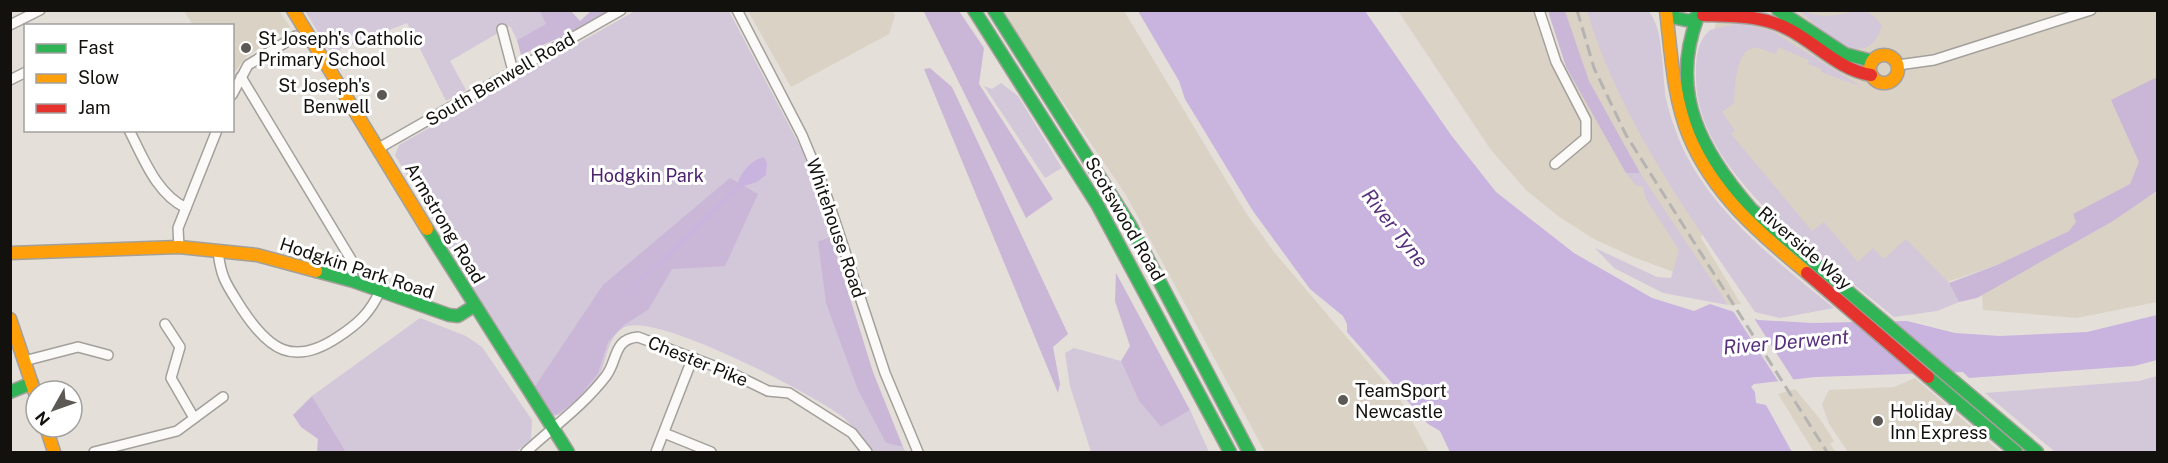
<svg xmlns="http://www.w3.org/2000/svg" width="2168" height="463" viewBox="0 0 2168 463" font-family="'Public Sans',sans-serif">
	<rect width="100%" height="100%" fill="#e4dfd9"/>
	<g fill="#dad2c5">
		<polygon points="892,10 895,16 889,34 791,87 748,11"/>
		<polygon points="184,11 279,11 290,27 246,57 233,74 232,26 193,25"/>
		<polygon points="1001,11 1124,11 1246,213 1274,252 1401,401 1429,452 1265,452 1126,195"/>
		<polygon points="1398,11 1545,11 1563,63 1628,170 1549,11 1597,11 1707,224 1701,238 1741,304 1729,305 1703,284 1680,251 1674,272 1633,257 1592,238 1558,216 1526,190 1491,150"/>
		<polygon points="1720,11 2157,11 2157,176 2069,231 1997,265 1880,305 1728,144 1703,64"/>
		<polygon points="2157,192 2157,302 2077,318 1983,310 1982,291"/>
		<polygon points="1915,378 2000,452 1848,452 1829,424 1822,404 1829,390 1894,387"/>
		<polygon points="1795,389 1820,419 1834,441 1830,444 1836,452 1814,452 1778,394"/>
	</g>
	<g fill="#d3c7da">
		<polygon points="305,11 540,11 547,24 517,40 510,26 450,61 466,90 446,101 407,23 331,53"/>
		<path d="M635 11H729L803 152 831 237 818 241 886 443 903 447 906 452H874C864 441 855 428 844 418 816 396 652 309 623 328 608 337 607 357 601 372 595 385 567 417 552 416L543 408 395 155 399 145Z"/>
		<path d="M1587 11H1648C1664 25 1662 77 1666 99 1669 113 1675 129 1680 142 1711 213 1777 261 1834 308L1780 318 1755 312C1690 216 1621 123 1587 11Z"/>
		<path d="M1800 11C1809 13 1819 16 1828 16 1853 15 1864 0 1882 26 1866 76 1823 31 1800 11Z"/>
		<path d="M1740 23 1772 31 1862 87 1821 72V69L1808 64 1809 60 1778 47 1776 54C1770 52 1763 49 1758 48 1735 45 1735 88 1734 103L1722 112 1735 131 1731 134 1812 231 1824 222 1858 262 1873 248 1884 259 1906 239 1949 283 1959 302 1937 311 1894 317C1826 260 1695 174 1696 77 1696 59 1696 43 1710 30Z"/>
		<polygon points="1001,83 1018,96 1062,168 1045,178 984,86 992,89"/>
		<polygon points="1626,173 1640,173 1728,305 1663,293 1614,268 1595,248 1657,277 1671,278 1679,250 1646,199 1643,187 1636,185"/>
		<polygon points="420,318 466,336 482,347 532,420 531,439 516,452 346,452 312,396"/>
		<polygon points="1074,348 1121,361 1139,401 1161,427 1190,410 1209,452 1091,452 1070,386 1065,353"/>
		<polygon points="2157,376 2157,452 2055,452 1985,393 2139,381"/>
	</g>
	<g fill="#cab7d8">
		<polygon points="540,11 571,11 580,21 591,11 609,11 576,30 521,55 517,40 546,24"/>
		<polygon points="927,11 959,11 984,48 979,84 1053,199 1026,218 924,12"/>
		<polygon points="1548,11 1565,11 1589,81 1640,173 1626,173 1566,67"/>
		<polygon points="930,68 952,87 1068,334 1053,347 1060,384 1058,393 924,69"/>
		<polygon points="2157,77 2157,191 2113,221 1977,298 1959,302 1949,283 1997,265 2069,231 2076,222 2073,214 2130,184 2139,162 2111,100"/>
		<polygon points="730,178 758,194 725,266 672,269 648,310 624,325 608,342 598,373 576,401 556,415 547,411 534,388 603,285"/>
		<polygon points="831,237 873,372 903,447 886,443 858,390 826,303 818,241"/>
		<polygon points="1116,273 1190,410 1161,427 1139,401 1121,361 1130,346 1115,301"/>
		<polygon points="312,396 346,452 317,452 318,439 301,427 293,415"/>
	</g>
	<g fill="#c9b3df">
		<polygon points="1138,11 1365,11 1451,135 1496,192 1574,253 1652,298 1694,311 1710,304 1758,320 1812,323 1907,321 1955,333 2000,336 2087,332 2157,315 2157,360 2134,366 1969,378 1963,372 1815,377 1754,384 1751,387 1755,392 1756,403 1766,405 1792,452 1450,452 1440,431 1428,424 1347,332 1347,324 1343,316 1310,289 1253,211 1185,99 1179,81"/>
		<path d="M764 157 767 164 766 175 757 182 740 187 671 255 625 294 737 186C740 173 751 160 764 157Z"/>
	</g>
	<polygon fill="#e4dfd9" points="1731,308 1752,315 1795,382 1780,384"/>
	<g fill="none" stroke-linecap="round" stroke-linejoin="round">
		<g stroke="#a3a09b" stroke-width="12">
			<g id="street">
				<polyline points="737,10 802,135 824,188 885,373 918,452"/>
				<polyline points="1539,10 1556,62 1586,120 1586,138 1555,164"/>
				<polyline points="10,25 40,10"/>
				<polyline points="502,29 513,71"/>
				<polyline points="1898,65 1934,60 2091,10"/>
				<polyline points="241,77 352,261 353,281"/>
				<polyline points="10,80 26,72"/>
				<polyline points="232,95 248,65 296,36"/>
				<path d="M129 130C144 159 156 193 186 208"/>
				<polyline points="379,148 621,10"/>
				<polyline points="179,247 178,228 217,130"/>
				<path d="M218 251C221 279 227 285 242 309 269 350 293 367 338 337 358 324 370 313 380 291"/>
				<polyline points="165,324 180,347 171,378 194,418"/>
				<polyline points="24,361 78,347 108,355"/>
				<polyline points="664,433 711,452"/>
				<polyline points="94,452 177,431 223,397"/>
				<path d="M526 452C553 427 583 406 606 376 618 360 613 339 638 337L727 371 768 391 789 393 852 433 867 452"/>
				<polyline points="656,452 693,357"/>
			</g>
		</g>
		<g stroke="#a3a09b" stroke-width="15">
			<g id="fast">
				<polyline points="974,10 1097,204 1230,452"/>
				<polyline points="994,10 1130,225 1249,452"/>
				<polyline points="1667,10 1676,18 1690,21 1707,10"/>
				<polyline points="1778,10 1845,54 1872,61"/>
				<path d="M1697 19C1669 94 1702 152 1751 209L2037 452"/>
				<polyline points="427,229 568,452"/>
				<polyline points="316,271 353,281 449,315 458,316 474,306"/>
				<polyline points="1928,377 2016,452"/>
				<polyline points="10,392 32,383"/>
			</g>
		</g>
		<g stroke="#a3a09b" stroke-width="15">
			<g id="slow">
				<polyline points="293,10 427,229"/>
				<path d="M1666 10C1671 52 1673 97 1689 136 1713 194 1760 234 1807 273"/>
				<circle cx="1884" cy="69" r="14"/>
				<polyline points="10,253 179,247 257,255 316,271"/>
				<polyline points="10,319 36,396"/>
				<polyline points="46,427 54,452"/>
			</g>
		</g>
		<g stroke="#a3a09b" stroke-width="15">
			<g id="jam">
				<path d="M1703 15C1733 16 1763 15 1790 30 1818 45 1838 69 1871 75"/>
				<polyline points="1807,273 1928,377"/>
			</g>
		</g>
		<use href="#street" stroke="#fbfaf9" stroke-width="9"/>
		<use href="#fast" stroke="#30b455" stroke-width="12"/>
		<use href="#slow" stroke="#ff9f0a" stroke-width="12"/>
		<use href="#jam" stroke="#e5322d" stroke-width="12"/>
		<polyline stroke="#b5b4b3" stroke-width="3" stroke-dasharray="12 6" stroke-linecap="butt" points="1577,10 1594,68 1626,135 1827,452"/>
	</g>
	<g fill="#5c5954" stroke="#fff" stroke-width="2">
		<circle cx="246" cy="48" r="6"/>
		<circle cx="382" cy="95" r="6"/>
		<circle cx="1343" cy="400" r="6"/>
		<circle cx="1878" cy="421" r="6"/>
	</g>
	<g text-anchor="middle" dominant-baseline="central" stroke-width="6" stroke-linejoin="round" paint-order="stroke">
		<g font-size="18" fill="#13110d" stroke="#fff" text-anchor="start">
			<text x="258" y="38">St Joseph's Catholic<tspan x="258" dy="21">Primary School</tspan></text>
			<text x="370" y="85" text-anchor="end">St Joseph's<tspan x="370" dy="21">Benwell</tspan></text>
			<text x="1355" y="390">TeamSport<tspan x="1355" dy="21">Newcastle</tspan></text>
			<text x="1890" y="411">Holiday<tspan x="1890" dy="21">Inn Express</tspan></text>
		</g>
		<g font-size="18" fill="#13110d" stroke="#fff">
			<text transform="translate(500 79) rotate(-30)">South Benwell Road</text>
			<text transform="translate(1125 219) rotate(60)">Scotswood Road</text>
			<text transform="translate(445 223) rotate(59)">Armstrong Road</text>
			<text transform="translate(836 228) rotate(71)">Whitehouse Road</text>
			<text transform="translate(1805 248) rotate(41)">Riverside Way</text>
			<text transform="translate(357 268) rotate(18)">Hodgkin Park Road</text>
			<text transform="translate(698 361) rotate(22)">Chester Pike</text>
		</g>
		<g font-size="18" fill="#4b236e" stroke="#fff">
			<text x="647" y="175">Hodgkin Park</text>
		</g>
		<g font-size="20" font-style="italic" fill="#58307c" stroke="#fff">
			<text transform="translate(1395 228) rotate(52)">River Tyne</text>
			<text transform="translate(1786 342) rotate(-5)">River Derwent</text>
		</g>
	</g>
	<rect width="2168" height="463" fill="none" stroke="#13110d" stroke-width="24"/>
	<rect x="24" y="24" width="210" height="108" fill="#ffffff" stroke="#a1a09e" stroke-width="1.5"/>
	<rect x="36" y="44" width="30" height="9" fill="#30b455" stroke="#a1a09e" stroke-width="1.5"/>
	<text x="78" y="54" font-size="18" fill="#13110d">Fast</text>
	<rect x="36" y="74" width="30" height="9" fill="#ff9f0a" stroke="#a1a09e" stroke-width="1.5"/>
	<text x="78" y="84" font-size="18" fill="#13110d">Slow</text>
	<rect x="36" y="104" width="30" height="9" fill="#e5322d" stroke="#a1a09e" stroke-width="1.5"/>
	<text x="78" y="114" font-size="18" fill="#13110d">Jam</text>
	<g transform="translate(54 409) rotate(230)"><circle r="28" fill="#ffffff" stroke="#a1a09e" stroke-width="1.5"/>
	<path d="M0-4.5L10 22L0 15L-10 22Z" fill="#5c5954"/>
	<text y="-9" font-size="16" font-weight="bold" text-anchor="middle" fill="#13110d">N</text>
	</g>
</svg>
